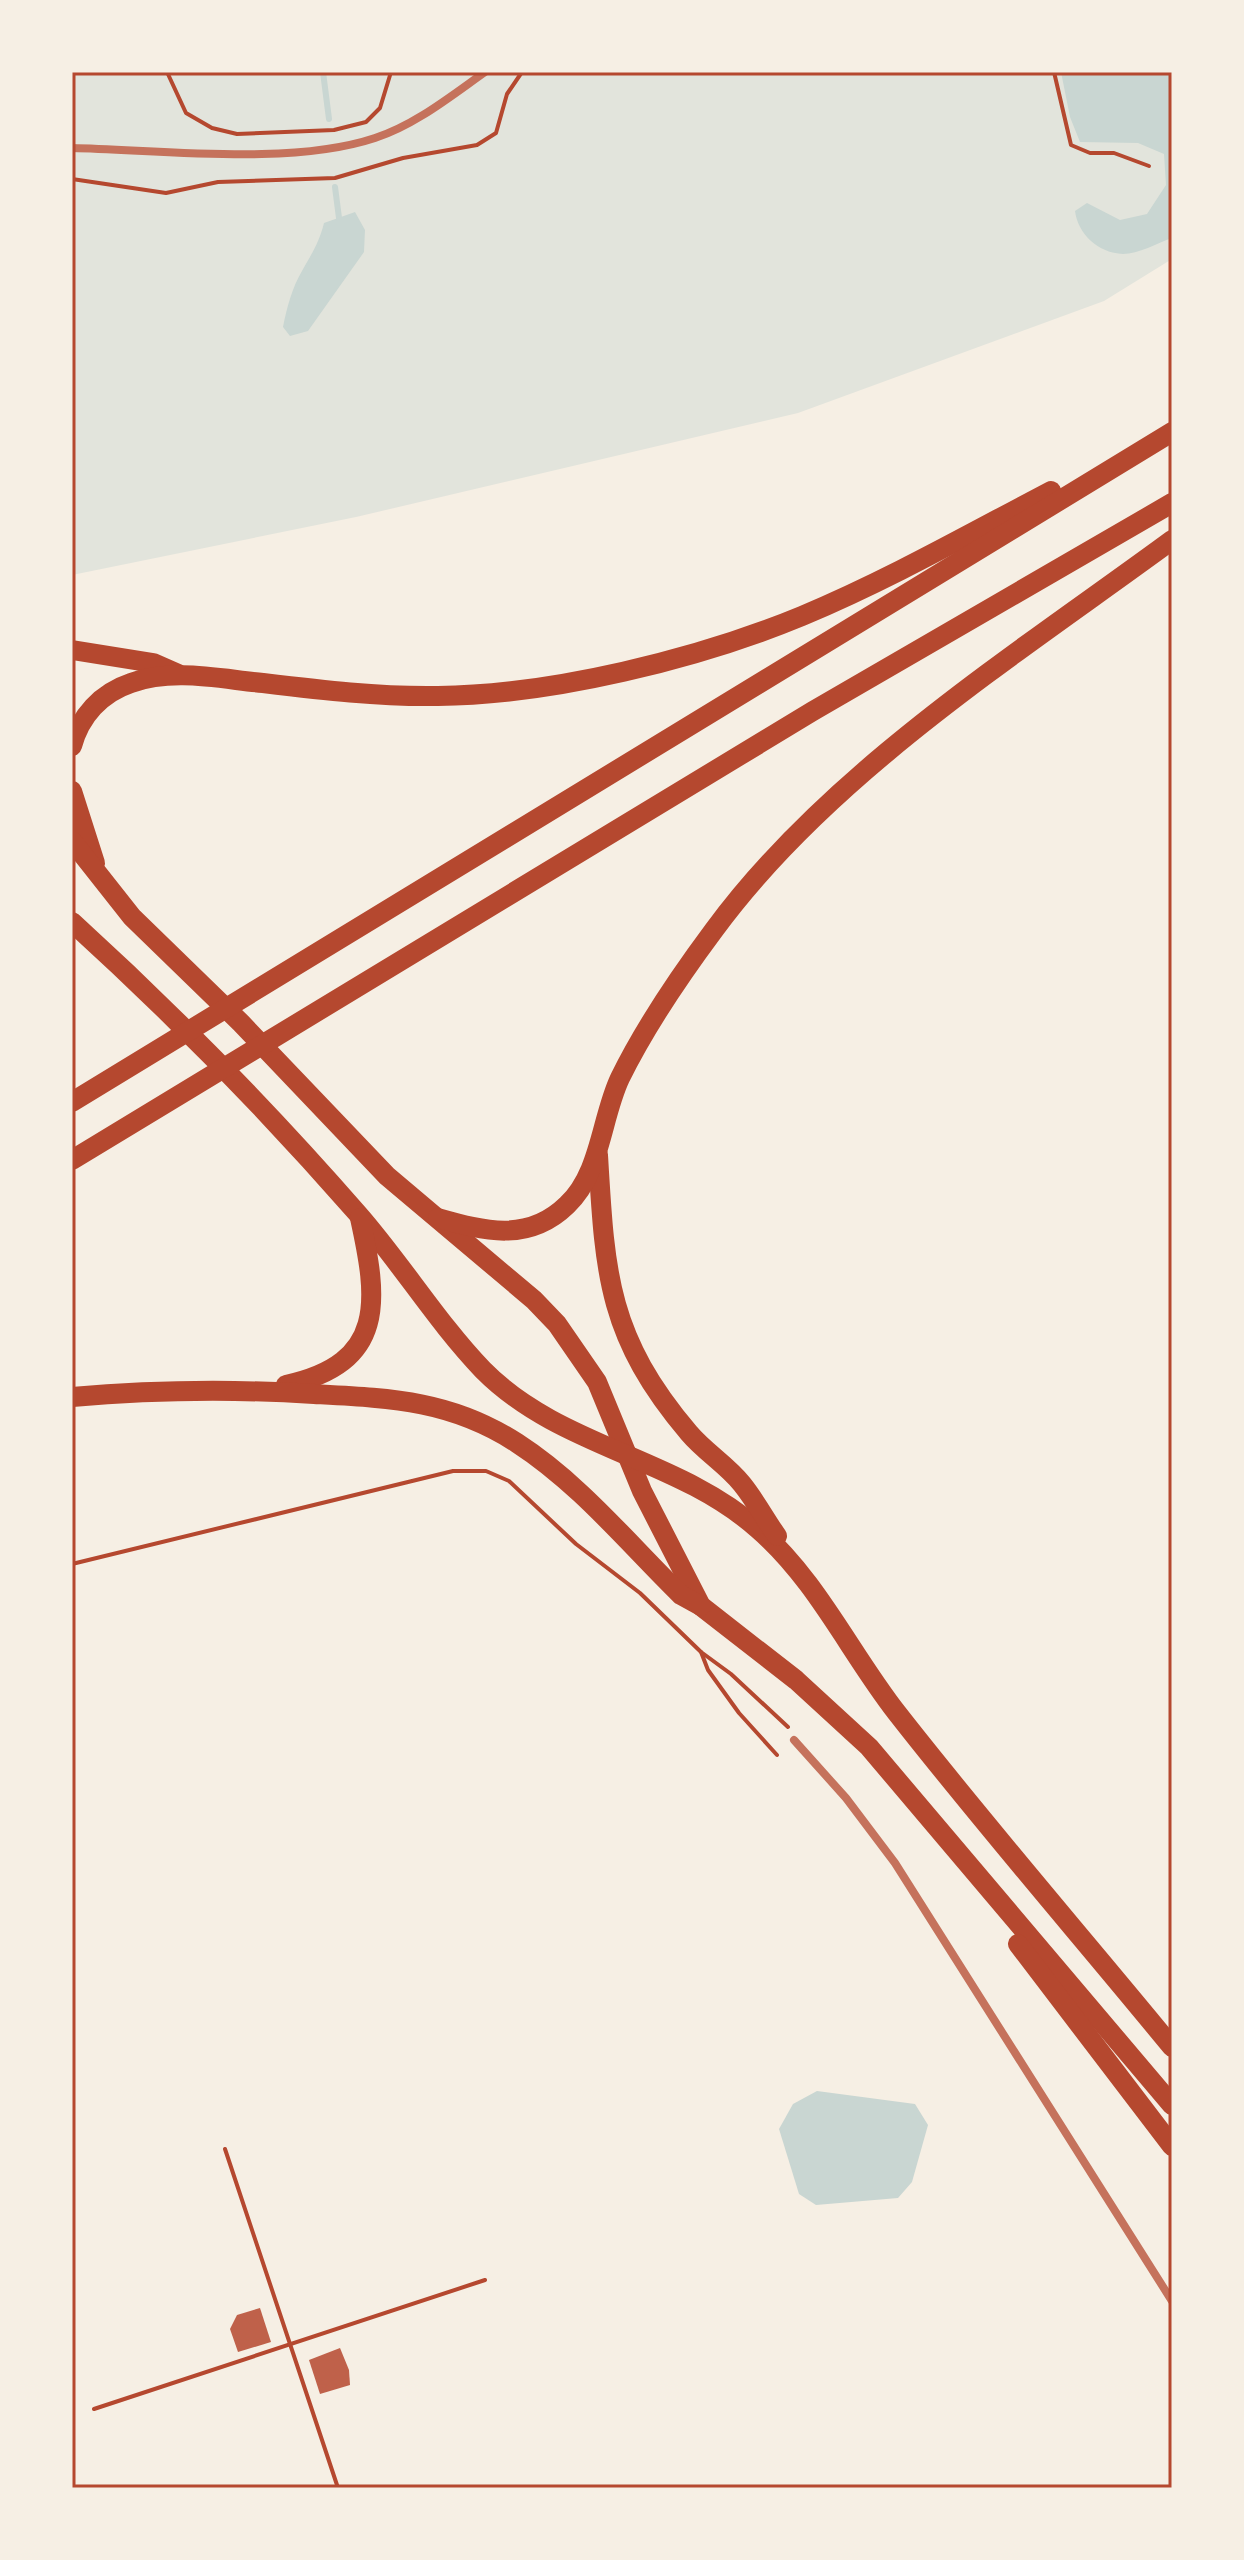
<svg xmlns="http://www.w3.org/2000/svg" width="1244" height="2560" viewBox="0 0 1244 2560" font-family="Ubuntu,sans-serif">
	<rect width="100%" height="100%" fill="#f6efe4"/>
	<polygon fill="#e2e4dc" points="72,72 1172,72 1172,259 1104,301 798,413 356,517 72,575"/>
	<g fill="#c9d6d2">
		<path d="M1061 72H1172V238C1158 243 1138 254 1123 254 1098 253 1078 234 1075 211L1087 203 1120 220 1147 214 1166 185 1164 154 1138 143 1080 142 1070 117Z"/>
		<path d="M355 212 365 230 364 252 308 331 290 336 283 327C287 307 292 288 302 271 312 253 319 243 324 223Z"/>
		<polygon points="817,2091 915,2104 928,2125 912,2182 898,2198 816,2205 799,2194 779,2129 793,2104"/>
	</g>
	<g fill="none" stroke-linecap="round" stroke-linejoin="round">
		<g stroke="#c9d6d2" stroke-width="6">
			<polyline points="323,72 329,119"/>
			<polyline points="335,187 339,218"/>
		</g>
	</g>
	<g fill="#bf614a">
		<polygon points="260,2308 271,2342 238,2352 230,2329 237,2315"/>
		<polygon points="340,2348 349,2370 350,2385 320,2394 309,2360"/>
	</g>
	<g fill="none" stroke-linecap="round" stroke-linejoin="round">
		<g stroke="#b5482f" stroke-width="4">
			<polyline points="167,72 186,113 212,128 237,134 334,130 366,122 380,108 391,72"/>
			<polyline points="1054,72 1071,145 1090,153 1114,153 1149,166"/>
			<polyline points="72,179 166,193 218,182 335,178 403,158 477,145 496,133 507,94 522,72"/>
			<polyline points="72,1564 453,1471 486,1471 509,1481 576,1544 640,1593 701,1652 708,1670 739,1713 777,1755"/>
			<polyline points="701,1652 731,1674 788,1727"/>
			<polyline points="225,2149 338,2488"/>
			<polyline points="94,2409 485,2280"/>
		</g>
		<g stroke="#c5725c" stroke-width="8">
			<path d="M72 148C162 150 291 166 375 138 415 125 451 96 485 72"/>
			<polyline points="794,1740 846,1798 895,1863 1172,2301"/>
		</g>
		<g stroke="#b5482f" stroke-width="20">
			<polyline points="72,650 153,663 178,674"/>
			<path d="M72 746C80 716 101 693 131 683 173 668 220 679 263 683 321 690 379 697 438 696 551 695 698 659 802 616 888 580 969 534 1051 491"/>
			<polyline points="72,791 95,863"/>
			<polyline points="72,841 132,917 241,1023 387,1176 534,1300 557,1324 597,1382 642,1491 701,1606 796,1680 869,1747 1172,2105"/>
			<path d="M72 922C172 1013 269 1112 358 1214 401 1263 437 1322 483 1370 560 1448 677 1457 758 1529 817 1580 850 1653 897 1713 986 1827 1081 1936 1172 2047"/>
			<polyline points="72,1102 1172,432"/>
			<path d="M598 1155C605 1276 608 1337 689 1433 705 1452 727 1465 742 1484 755 1500 765 1519 777 1536"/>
			<polyline points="72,1160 813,711 1172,503"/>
			<path d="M438 1218C484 1231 528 1243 567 1205 601 1173 601 1118 620 1078 646 1025 679 977 714 930 829 773 1017 654 1172 540"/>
			<path d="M286 1385C387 1363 378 1300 360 1218"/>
			<path d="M72 1397C152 1390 234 1389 314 1394 389 1398 451 1400 517 1443 579 1483 628 1543 681 1595L701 1606"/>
			<polyline points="1018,1944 1172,2146"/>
		</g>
	</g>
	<rect width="1244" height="2560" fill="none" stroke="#f6efe4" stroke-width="148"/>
	<rect x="74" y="74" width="1096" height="2412" fill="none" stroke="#b5482f" stroke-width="3"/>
</svg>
